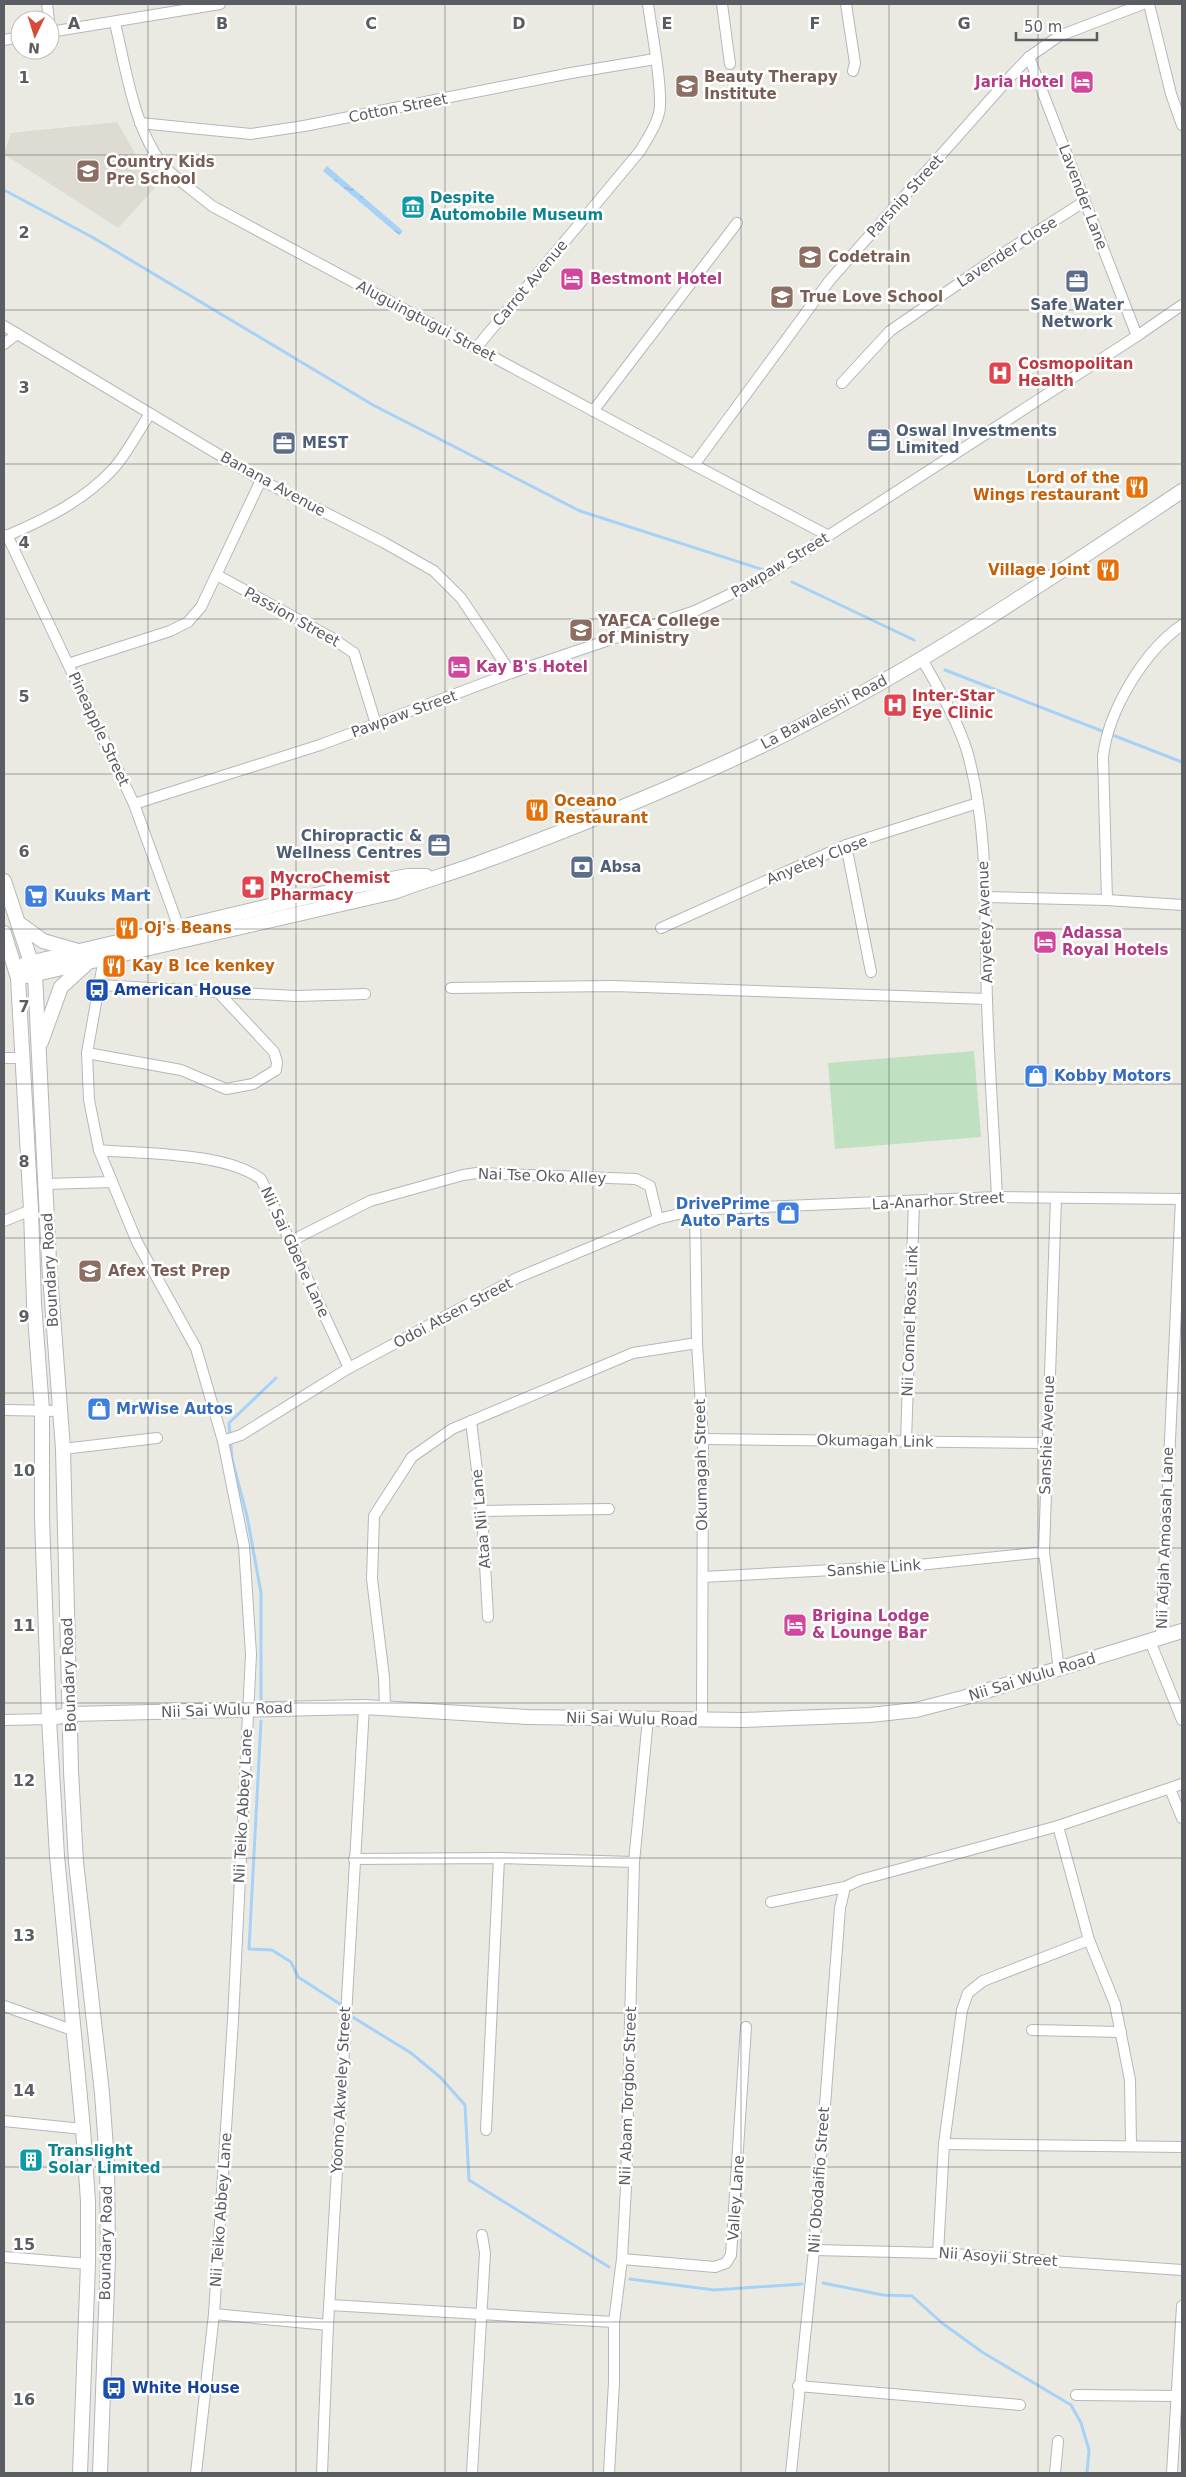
<svg xmlns="http://www.w3.org/2000/svg" width="1186" height="2477" viewBox="0 0 1186 2477" font-family="'DejaVu Sans',sans-serif">
	<defs>
		<pattern id="water-ripples" width="26" height="14" patternUnits="userSpaceOnUse" patternTransform="scale(1.25)"><rect width="26" height="14" fill="#a7d2f7"/><path d="M2 4q2-2 4 0t4 0M15 11q2-2 4 0t4 0" fill="none" stroke="#8baecb"/></pattern>
	</defs>
	<rect width="100%" height="100%" fill="#ebeae2"/>
	<polygon fill="#dedbd3" points="117,122 155,188 118,228 4,154 11,133"/>
	<polygon fill="#c0e1c1" points="974,1051 981,1137 835,1149 828,1063"/>
	<polygon fill="url(#water-ripples)" points="327,166 403,231 399,235 323,171"/>
	<g fill="none" stroke-linecap="round" stroke-linejoin="round">
		<g stroke="#a7d2f7" stroke-width="3">
			<polyline points="4,190 92,237 373,405 580,511 767,571"/>
			<polyline points="792,582 914,640"/>
			<polyline points="945,670 1182,762"/>
			<polyline points="261,1704 261,1593 247,1516 232,1459 229,1423 276,1378"/>
			<polyline points="261,1721 249,1949 272,1950 291,1962 298,1977 340,2004"/>
			<polyline points="351,2016 411,2053 440,2077 465,2105 469,2180 609,2267"/>
			<polyline points="630,2279 714,2290 802,2284"/>
			<polyline points="823,2283 883,2295 912,2296 942,2323 982,2352 1071,2405 1081,2423 1089,2450 1087,2473"/>
		</g>
		<g stroke="#b4b7bb" stroke-width="12">
			<g id="street">
				<polyline points="47,4 49,20"/>
				<polyline points="722,4 730,64"/>
				<polyline points="846,4 855,63 853,71"/>
				<polyline points="1149,4 1171,94 1182,125"/>
				<path d="M115 23C125 65 135 134 165 167 178 181 197 193 212 206L694 465 829 536"/>
				<polyline points="50,32 220,4"/>
				<polyline points="4,40 20,37"/>
				<polyline points="1029,57 1137,336"/>
				<polyline points="140,123 251,134 304,126 571,73 655,59"/>
				<polyline points="4,326 261,480 383,542 434,571 461,598 511,673"/>
				<polyline points="4,344 17,334"/>
				<path d="M476 348 640 151C647 139 656 127 659 113 664 94 651 27 648 4"/>
				<polyline points="842,383 890,331 993,260 1085,201"/>
				<polyline points="593,411 737,223"/>
				<polyline points="694,465 830,280 1011,76 1029,57 1059,36 1143,4"/>
				<polyline points="7,535 134,804 179,928"/>
				<path d="M4 537C44 520 84 501 114 468 128 452 138 431 150 414"/>
				<polyline points="217,575 332,638 354,653 376,724"/>
				<path d="M922 659C938 688 957 719 967 751 990 832 984 917 987 1000 989 1066 994 1131 997 1197"/>
				<polyline points="68,664 170,631 188,622 201,607 261,480"/>
				<polyline points="134,804 320,745 511,673 695,611 760,580 1137,336 1182,305"/>
				<polyline points="846,845 871,972"/>
				<polyline points="987,897 1107,900 1182,905"/>
				<path d="M1107 900 1103 757C1108 711 1144 651 1182 625"/>
				<polyline points="661,928 846,845 978,803"/>
				<polyline points="104,958 87,1053 89,1100 99,1150 137,1242 196,1348 223,1441 244,1546 251,1654 233,2020 214,2314 196,2473"/>
				<polyline points="451,988 614,986 987,999"/>
				<polyline points="218,992 296,996 365,994"/>
				<polyline points="87,1053 181,1070 226,1089 253,1084 276,1070 277,1062 274,1052 218,992 100,985"/>
				<polyline points="4,1058 23,1058"/>
				<path d="M99 1150C145 1154 224 1152 261 1179L349 1368"/>
				<polyline points="46,1184 112,1182"/>
				<polyline points="1056,1198 1044,1552 1059,1670"/>
				<polyline points="695,1210 697,1343 703,1439 702,1720"/>
				<polyline points="4,1221 31,1210"/>
				<polyline points="291,1241 370,1201 463,1175 477,1173 636,1179 650,1186 658,1219"/>
				<polyline points="4,1410 60,1411"/>
				<polyline points="471,1421 482,1511 488,1617"/>
				<polyline points="703,1439 1047,1443"/>
				<polyline points="223,1441 241,1435 349,1368 517,1278 658,1219 695,1210 997,1197 1181,1199 1161,1638"/>
				<polyline points="906,1441 914,1202"/>
				<polyline points="63,1449 157,1438"/>
				<polyline points="482,1511 609,1509"/>
				<polyline points="703,1577 909,1566 1044,1552"/>
				<polyline points="1150,1641 1182,1720"/>
				<polyline points="385,1708 384,1677 372,1579 374,1516 412,1457 452,1429 633,1353 697,1343"/>
				<polyline points="4,1720 49,1719"/>
				<polyline points="1170,1789 1182,1818"/>
				<polyline points="1058,1826 1089,1940 1115,2004 1130,2080 1131,2146"/>
				<polyline points="354,1859 499,1858 634,1862"/>
				<polyline points="771,1902 845,1887 860,1880 1058,1826 1182,1784"/>
				<polyline points="4,2006 75,2031"/>
				<polyline points="1032,2030 1121,2032"/>
				<polyline points="4,2121 83,2129"/>
				<polyline points="486,2130 499,1858"/>
				<polyline points="944,2144 1182,2147"/>
				<polyline points="814,2250 938,2253 1182,2270"/>
				<polyline points="938,2253 944,2144 962,2010 968,1993 983,1981 1089,1940"/>
				<polyline points="4,2257 88,2264"/>
				<polyline points="622,2259 715,2267 726,2263 731,2255 746,2027"/>
				<polyline points="330,2305 614,2322"/>
				<polyline points="214,2314 328,2325"/>
				<polyline points="798,2386 1020,2405"/>
				<polyline points="1076,2395 1177,2396"/>
				<polyline points="322,2473 328,2325 364,1707"/>
				<polyline points="472,2473 485,2253 482,2235"/>
				<polyline points="609,2473 614,2382 614,2322 622,2259 626,2187 634,1862 648,1719"/>
				<polyline points="791,2473 814,2250 840,1908 845,1887"/>
				<polyline points="1055,2473 1058,2441"/>
				<polyline points="1172,2473 1182,2306"/>
			</g>
		</g>
		<g stroke="#b3b6bb" stroke-width="16">
			<g id="secondary">
				<polyline points="4,881 35,974 49,1261 63,1449 71,1771 76,1862 102,2093 107,2162 108,2258 100,2473"/>
				<polyline points="21,925 43,941 78,951"/>
				<polyline points="4,933 18,978 31,1210 34,1303 42,1410 42,1518 49,1719 57,1856 83,2129 88,2201 88,2264 80,2473"/>
				<polyline points="25,964 354,886 408,876 426,876"/>
				<path d="M27 976 394 892C425 880 456 872 487 860 579 826 670 789 759 747 907 676 1045 582 1182 491"/>
				<polyline points="41,1042 61,987 85,965"/>
				<polyline points="49,1719 70,1714 364,1707 527,1717 743,1720 870,1715 916,1710 966,1697 1182,1631"/>
			</g>
		</g>
		<use href="#street" stroke="#fff" stroke-width="10"/>
		<use href="#secondary" stroke="#fff" stroke-width="14"/>
	</g>
	<path fill="none" stroke="#5a5d61" stroke-width="1" stroke-opacity="0.55" d="M148 4V2473M296 4V2473M445 4V2473M593 4V2473M741 4V2473M889 4V2473M1038 4V2473M4 155H1182M4 310H1182M4 464H1182M4 619H1182M4 774H1182M4 929H1182M4 1084H1182M4 1238H1182M4 1393H1182M4 1548H1182M4 1703H1182M4 1858H1182M4 2013H1182M4 2167H1182M4 2322H1182"/>
	<defs>
		<g id="hotel-square" transform="scale(1.25)"><rect x="-9" y="-9" width="18" height="18" rx="4" fill="#d1479c" stroke="#fff"/><path d="M-6-4.5h1.5V1H6V5H4.5V3h-9V5H-6ZM-4 0a1.8 1.8 0 1 1 3.6 0ZM.5 0V-2.5h3Q6-2.5 6 0Z" fill="#fff"/></g>
		<g id="school-square" transform="scale(1.25)"><rect x="-9" y="-9" width="18" height="18" rx="4" fill="#8d6e63" stroke="#fff"/><path d="M0-5L7-2L0 1L-7-2ZM-4 1L0 2.5L4 1V4Q0 6-4 4Z" fill="#fff"/></g>
		<g id="museum-square" transform="scale(1.25)"><rect x="-9" y="-9" width="18" height="18" rx="4" fill="#0f9aa8" stroke="#fff"/><path d="M0-6L6-3V-2H-6V-3ZM-5-1h2V3h-2ZM-1-1h2V3h-2ZM3-1h2V3H3ZM-6 4H6V6H-6Z" fill="#fff"/></g>
		<g id="office-square" transform="scale(1.25)"><rect x="-9" y="-9" width="18" height="18" rx="4" fill="#5c6f8a" stroke="#fff"/><path d="M-6-3h4V-5.5h4V-3h4V5H-6ZM-1-4.5V-3h2v-1.5ZM-6 0V1H6V0Z" fill="#fff"/></g>
		<g id="hospital-square" transform="scale(1.25)"><rect x="-9" y="-9" width="18" height="18" rx="4" fill="#e0444e" stroke="#fff"/><path d="M-5-5h3v3.5h4V-5h3V5h-3V1.5h-4V5h-3Z" fill="#fff"/></g>
		<g id="restaurant-square" transform="scale(1.25)"><rect x="-9" y="-9" width="18" height="18" rx="4" fill="#e8710a" stroke="#fff"/><path d="M-5-6h1v4h1v-4h1v4h1v-4h1v5L-1.5 .5V6h-2V.5L-5-1ZM5-6V6H3V1.5H1.5Q1.5-4 5-6Z" fill="#fff"/></g>
		<g id="university-square" transform="scale(1.25)"><rect x="-9" y="-9" width="18" height="18" rx="4" fill="#8d6e63" stroke="#fff"/><path d="M0-5L7-2L0 1L-7-2ZM-4 1L0 2.5L4 1V4Q0 6-4 4Z" fill="#fff"/></g>
		<g id="bank-square" transform="scale(1.25)"><rect x="-9" y="-9" width="18" height="18" rx="4" fill="#5c6f8a" stroke="#fff"/><path d="M-6-4H6V4H-6ZM0-2.3a2.3 2.3 0 1 0 0 4.6a2.3 2.3 0 1 0 0-4.6Z" fill="#fff"/></g>
		<g id="pharmacy-square" transform="scale(1.25)"><rect x="-9" y="-9" width="18" height="18" rx="4" fill="#e0444e" stroke="#fff"/><path d="M-2-6h4v4h4v4h-4v4h-4v-4h-4v-4h4Z" fill="#fff"/></g>
		<g id="supermarket-square" transform="scale(1.25)"><rect x="-9" y="-9" width="18" height="18" rx="4" fill="#3f7fe0" stroke="#fff"/><path d="M-6-5.5h2.5l.6 2H6L4.5 2H-2.5L-4.4-4H-6ZM-1.5 3.2a1.3 1.3 0 1 0 .1 0ZM3 3.2a1.3 1.3 0 1 0 .1 0Z" fill="#fff"/></g>
		<g id="bus-square" transform="scale(1.25)"><rect x="-9" y="-9" width="18" height="18" rx="4" fill="#1a4fb4" stroke="#fff"/><path d="M-5-6H5V4H4V6H2V4H-2V6H-4V4H-5ZM-3.5-4V0h7V-4ZM-3.5 1.2v1.5H-2V1.2ZM2 1.2v1.5H3.5V1.2Z" fill="#fff"/></g>
		<g id="shop-square" transform="scale(1.25)"><rect x="-9" y="-9" width="18" height="18" rx="4" fill="#3f7fe0" stroke="#fff"/><path d="M-5-2.5h2.3a2.7 3.5 0 0 1 5.4 0H5L5.5 6h-11ZM-1.5-2.5h3a1.5 2.3 0 0 0-3 0Z" fill="#fff"/></g>
		<g id="building-square" transform="scale(1.25)"><rect x="-9" y="-9" width="18" height="18" rx="4" fill="#0f9aa8" stroke="#fff"/><path d="M-4-6H4V6H1V3H-1V6H-4ZM-2.5-4.3h1.7v1.8h-1.7ZM.8-4.3h1.7v1.8H.8ZM-2.5-1h1.7V.8h-1.7ZM.8-1h1.7V.8H.8Z" fill="#fff"/></g>
	</defs>
	<g fill-rule="evenodd">
		<use href="#hotel-square" x="1082" y="82"/>
		<use href="#school-square" x="687" y="86"/>
		<use href="#school-square" x="88" y="171"/>
		<use href="#museum-square" x="413" y="207"/>
		<use href="#school-square" x="810" y="257"/>
		<use href="#hotel-square" x="572" y="279"/>
		<use href="#office-square" x="1077" y="281"/>
		<use href="#school-square" x="782" y="297"/>
		<use href="#hospital-square" x="1000" y="373"/>
		<use href="#office-square" x="879" y="440"/>
		<use href="#office-square" x="284" y="443"/>
		<use href="#restaurant-square" x="1137" y="487"/>
		<use href="#restaurant-square" x="1108" y="570"/>
		<use href="#university-square" x="581" y="630"/>
		<use href="#hotel-square" x="459" y="667"/>
		<use href="#hospital-square" x="895" y="705"/>
		<use href="#restaurant-square" x="537" y="810"/>
		<use href="#office-square" x="439" y="845"/>
		<use href="#bank-square" x="582" y="867"/>
		<use href="#pharmacy-square" x="253" y="887"/>
		<use href="#supermarket-square" x="36" y="896"/>
		<use href="#restaurant-square" x="127" y="928"/>
		<use href="#hotel-square" x="1045" y="942"/>
		<use href="#restaurant-square" x="114" y="966"/>
		<use href="#bus-square" x="97" y="990"/>
		<use href="#shop-square" x="1036" y="1076"/>
		<use href="#shop-square" x="788" y="1213"/>
		<use href="#school-square" x="90" y="1271"/>
		<use href="#shop-square" x="99" y="1409"/>
		<use href="#hotel-square" x="795" y="1625"/>
		<use href="#building-square" x="31" y="2160"/>
		<use href="#bus-square" x="114" y="2388"/>
	</g>
	<g text-anchor="middle" dominant-baseline="central" stroke-width="5" stroke-linejoin="round" paint-order="stroke">
		<g font-size="15" font-weight="bold" fill="#785e54" stroke="#fff" text-anchor="start">
			<text x="704" y="77">Beauty Therapy<tspan x="704" dy="17">Institute</tspan></text>
			<text x="106" y="162">Country Kids<tspan x="106" dy="17">Pre School</tspan></text>
			<text x="828" y="257">Codetrain</text>
			<text x="800" y="297">True Love School</text>
			<text x="598" y="621">YAFCA College<tspan x="598" dy="17">of Ministry</tspan></text>
			<text x="108" y="1271">Afex Test Prep</text>
		</g>
		<g font-size="15" font-weight="bold" fill="#b23c85" stroke="#fff" text-anchor="start">
			<text x="1064" y="82" text-anchor="end">Jaria Hotel</text>
			<text x="590" y="279">Bestmont Hotel</text>
			<text x="476" y="667">Kay B's Hotel</text>
			<text x="1062" y="933">Adassa<tspan x="1062" dy="17">Royal Hotels</tspan></text>
			<text x="812" y="1616">Brigina Lodge<tspan x="812" dy="17">&amp; Lounge Bar</tspan></text>
		</g>
		<g font-size="15" fill="#5a5d61" stroke="#fff">
			<text transform="translate(398 108) rotate(-11)">Cotton Street</text>
			<text transform="translate(905 196) rotate(-48)">Parsnip Street</text>
			<text transform="translate(1083 197) rotate(69)">Lavender Lane</text>
			<text transform="translate(1007 252) rotate(-33)">Lavender Close</text>
			<text transform="translate(530 283) rotate(-50)">Carrot Avenue</text>
			<text transform="translate(426 321) rotate(28)">Aluguingtugui Street</text>
			<text transform="translate(273 484) rotate(29)">Banana Avenue</text>
			<text transform="translate(780 565) rotate(-31)">Pawpaw Street</text>
			<text transform="translate(292 617) rotate(29)">Passion Street</text>
			<text transform="translate(824 712) rotate(-28)">La Bawaleshi Road</text>
			<text transform="translate(404 714) rotate(-20)">Pawpaw Street</text>
			<text transform="translate(99 729) rotate(65)">Pineapple Street</text>
			<text transform="translate(817 860) rotate(-22)">Anyetey Close</text>
			<text transform="translate(985 922) rotate(-92)">Anyetey Avenue</text>
			<text transform="translate(542 1176) rotate(2)">Nai Tse Oko Alley</text>
			<text transform="translate(938 1201) rotate(-3)">La-Anarhor Street</text>
			<text transform="translate(295 1252) rotate(65)">Nii Sai Gbehe Lane</text>
			<text transform="translate(50 1270) rotate(-93)">Boundary Road</text>
			<text transform="translate(453 1313) rotate(-28)">Odoi Atsen Street</text>
			<text transform="translate(910 1321) rotate(-88)">Nii Connel Ross Link</text>
			<text transform="translate(1047 1435) rotate(-88)">Sanshie Avenue</text>
			<text transform="translate(875 1441) rotate(1)">Okumagah Link</text>
			<text transform="translate(701 1465) rotate(-91)">Okumagah Street</text>
			<text transform="translate(481 1519) rotate(-95)">Ataa Nii Lane</text>
			<text transform="translate(1165 1538) rotate(-88)">Nii Adjah Amoasah Lane</text>
			<text transform="translate(874 1568) rotate(-4)">Sanshie Link</text>
			<text transform="translate(69 1675) rotate(-92)">Boundary Road</text>
			<text transform="translate(1032 1677) rotate(-17)">Nii Sai Wulu Road</text>
			<text transform="translate(227 1710) rotate(-2)">Nii Sai Wulu Road</text>
			<text transform="translate(632 1719) rotate(1)">Nii Sai Wulu Road</text>
			<text transform="translate(243 1806) rotate(-87)">Nii Teiko Abbey Lane</text>
			<text transform="translate(341 2090) rotate(-87)">Yoomo Akweley Street</text>
			<text transform="translate(628 2096) rotate(-88)">Nii Abam Torgbor Street</text>
			<text transform="translate(819 2180) rotate(-86)">Nii Obodaifio Street</text>
			<text transform="translate(736 2198) rotate(-86)">Valley Lane</text>
			<text transform="translate(221 2210) rotate(-86)">Nii Teiko Abbey Lane</text>
			<text transform="translate(106 2243) rotate(-89)">Boundary Road</text>
			<text transform="translate(998 2257) rotate(4)">Nii Asoyii Street</text>
		</g>
		<g font-size="15" font-weight="bold" fill="#0d838f" stroke="#fff" text-anchor="start">
			<text x="430" y="198">Despite<tspan x="430" dy="17">Automobile Museum</tspan></text>
			<text x="48" y="2151">Translight<tspan x="48" dy="17">Solar Limited</tspan></text>
		</g>
		<g font-size="15" font-weight="bold" fill="#4e5e75" stroke="#fff" text-anchor="start">
			<text x="1077" y="305" text-anchor="middle">Safe Water<tspan x="1077" dy="17">Network</tspan></text>
			<text x="896" y="431">Oswal Investments<tspan x="896" dy="17">Limited</tspan></text>
			<text x="302" y="443">MEST</text>
			<text x="422" y="836" text-anchor="end">Chiropractic &amp;<tspan x="422" dy="17">Wellness Centres</tspan></text>
			<text x="600" y="867">Absa</text>
		</g>
		<g font-size="15" font-weight="bold" fill="#be3a42" stroke="#fff" text-anchor="start">
			<text x="1018" y="364">Cosmopolitan<tspan x="1018" dy="17">Health</tspan></text>
			<text x="912" y="696">Inter-Star<tspan x="912" dy="17">Eye Clinic</tspan></text>
			<text x="270" y="878">MycroChemist<tspan x="270" dy="17">Pharmacy</tspan></text>
		</g>
		<g font-size="15" font-weight="bold" fill="#c56008" stroke="#fff" text-anchor="start">
			<text x="1120" y="478" text-anchor="end">Lord of the<tspan x="1120" dy="17">Wings restaurant</tspan></text>
			<text x="1090" y="570" text-anchor="end">Village Joint</text>
			<text x="554" y="801">Oceano<tspan x="554" dy="17">Restaurant</tspan></text>
			<text x="144" y="928">Oj's Beans</text>
			<text x="132" y="966">Kay B Ice kenkey</text>
		</g>
		<g font-size="15" font-weight="bold" fill="#366cbe" stroke="#fff" text-anchor="start">
			<text x="54" y="896">Kuuks Mart</text>
			<text x="1054" y="1076">Kobby Motors</text>
			<text x="770" y="1204" text-anchor="end">DrivePrime<tspan x="770" dy="17">Auto Parts</tspan></text>
			<text x="116" y="1409">MrWise Autos</text>
		</g>
		<g font-size="15" font-weight="bold" fill="#164399" stroke="#fff" text-anchor="start">
			<text x="114" y="990">American House</text>
			<text x="132" y="2388">White House</text>
		</g>
	</g>
	<g font-size="16" text-anchor="middle" font-weight="bold" fill="#5a5d61" stroke="#fff" stroke-width="5" stroke-linejoin="round" paint-order="stroke">
		<text x="74" y="29">A</text>
		<text x="222" y="29">B</text>
		<text x="371" y="29">C</text>
		<text x="519" y="29">D</text>
		<text x="667" y="29">E</text>
		<text x="815" y="29">F</text>
		<text x="964" y="29">G</text>
		<text x="24" y="83">1</text>
		<text x="24" y="238">2</text>
		<text x="24" y="393">3</text>
		<text x="24" y="548">4</text>
		<text x="24" y="702">5</text>
		<text x="24" y="857">6</text>
		<text x="24" y="1012">7</text>
		<text x="24" y="1167">8</text>
		<text x="24" y="1322">9</text>
		<text x="24" y="1476">10</text>
		<text x="24" y="1631">11</text>
		<text x="24" y="1786">12</text>
		<text x="24" y="1941">13</text>
		<text x="24" y="2096">14</text>
		<text x="24" y="2250">15</text>
		<text x="24" y="2405">16</text>
	</g>
	<rect width="1186" height="2477" fill="none" stroke="#5a5d61" stroke-width="10"/>
	<g transform="translate(35 35) rotate(184)"><circle r="24" fill="#ffffff" stroke="#bdbec0"/>
	<path d="M0-4L9 19L0 12L-9 19Z" fill="#d84b3b"/>
	<text y="-8" font-size="14" font-weight="bold" text-anchor="middle" fill="#5a5d61">N</text>
	</g>
	<path d="M1016 32v8h81v-8" fill="none" stroke="#5a5d61" stroke-width="2.5"/>
	<text x="1024" y="32" font-size="15" fill="#5a5d61" stroke="#ffffff" stroke-width="4" paint-order="stroke">50 m</text>
</svg>
